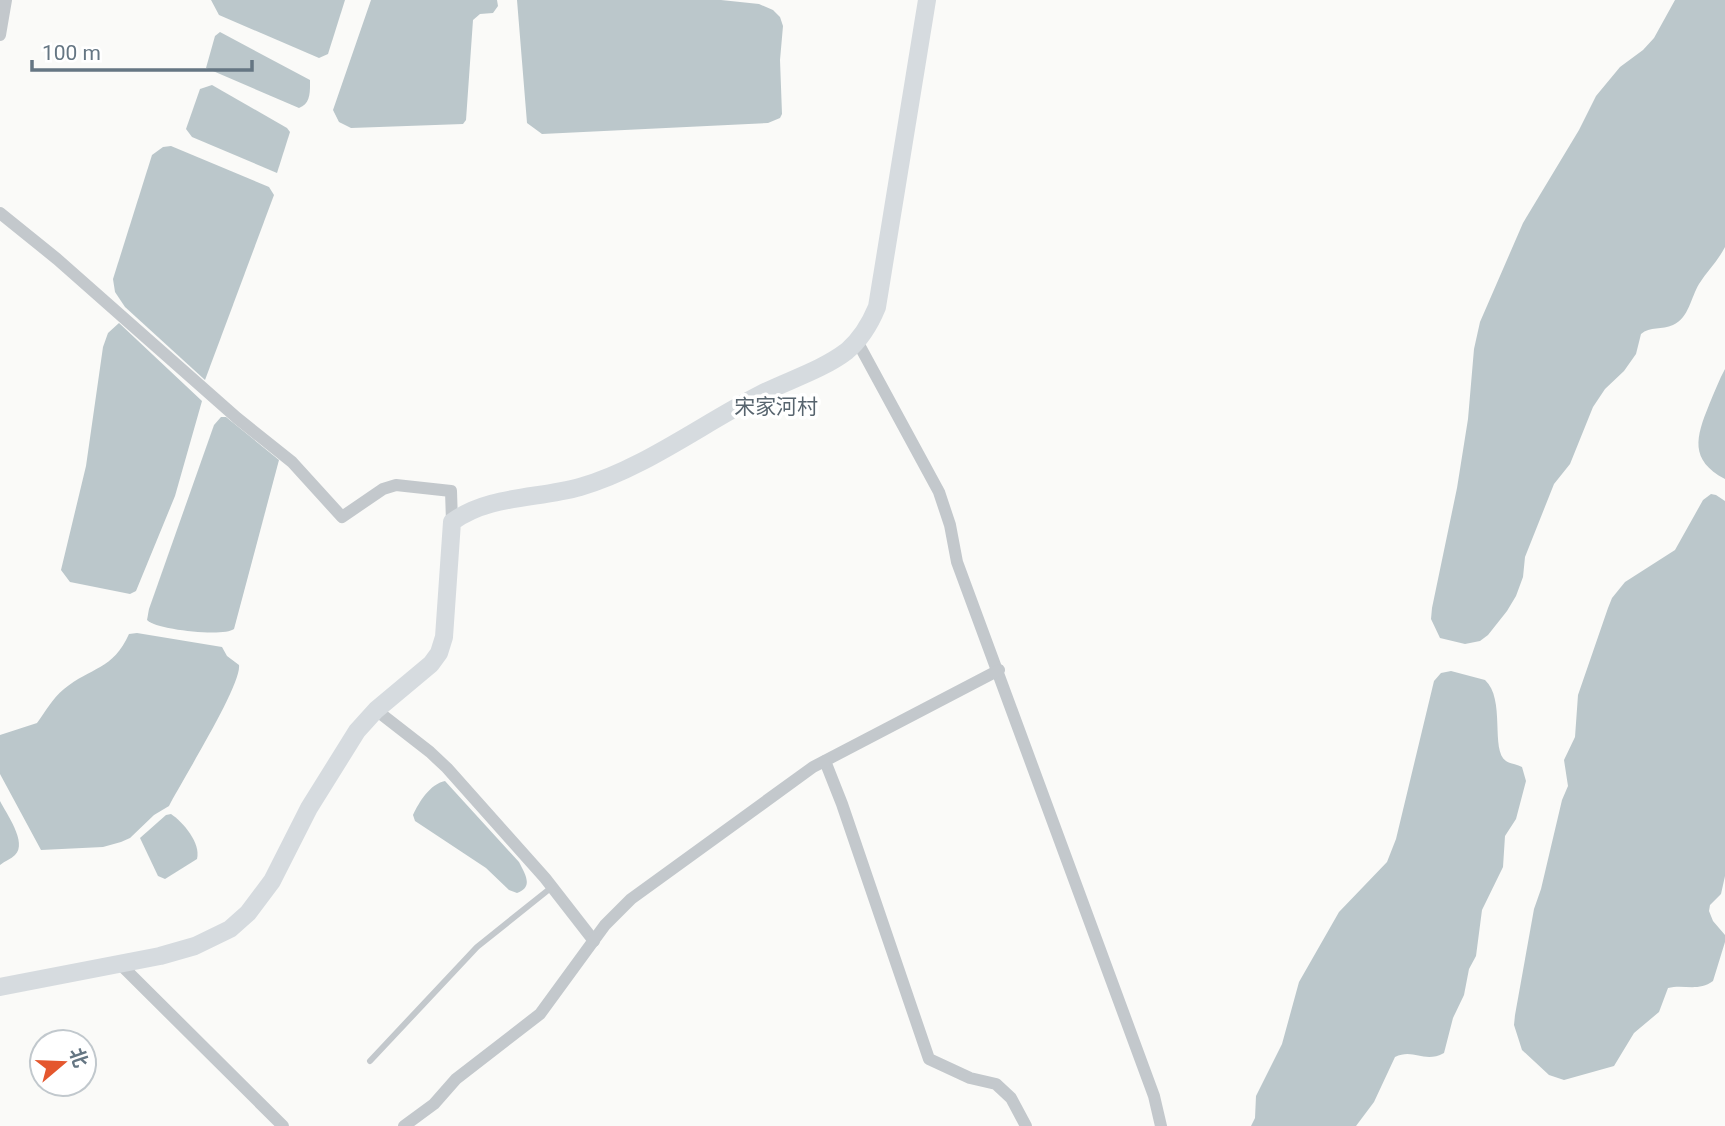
<svg xmlns="http://www.w3.org/2000/svg" width="1725" height="1126" viewBox="0 0 1725 1126" font-family="Roboto,'Noto Sans SC',sans-serif">
	<rect width="100%" height="100%" fill="#fafaf8"/>
	<g fill="#bbc7cb">
		<polygon points="211,0 345,0 328,54 319,58 219,15"/>
		<polygon points="371,0 497,0 498,6 493,13 480,14 473,20 466,120 463,124 351,128 339,122 333,110"/>
		<polygon points="517,0 721,0 759,4 773,10 780,17 783,26 780,60 782,114 780,118 768,123 542,134 527,123"/>
		<path d="M1675 0H1725V247C1718 261 1707 271 1699 284 1691 297 1689 318 1673 325 1662 330 1650 326 1641 334L1636 354 1624 371 1605 389 1593 407 1570 464 1554 484 1525 557 1523 577 1516 596 1507 611 1488 635 1480 641 1465 644 1440 638 1431 619 1432 608 1457 488 1468 419 1474 349 1480 322 1523 223 1579 130 1596 96 1620 67 1643 50 1654 38Z"/>
		<path d="M220 32 310 80C310 91 311 104 299 108L206 68 215 36Z"/>
		<polygon points="212,85 287,128 290,132 277,173 192,137 186,129 200,89"/>
		<polygon points="171,146 269,187 274,195 205,380 125,307 115,292 113,279 152,155 163,147"/>
		<polygon points="119,323 202,401 175,496 136,591 130,594 70,582 61,570 86,466 103,347 108,333"/>
		<path d="M1725 369V479C1689 460 1696 437 1709 405 1714 393 1719 380 1725 369Z"/>
		<path d="M221 417H226L279 460 234 629C224 637 156 630 147 620L149 609 214 425Z"/>
		<path d="M1711 494 1716 495 1725 501V876L1721 894 1710 905 1709 911 1713 921 1725 935V942L1713 981C1698 992 1684 984 1668 988L1659 1012 1634 1033 1614 1066 1564 1080 1549 1075 1522 1050 1514 1025 1515 1015 1534 909 1541 889 1562 800 1568 786 1564 760 1575 737 1578 695 1608 608 1612 598 1625 582 1675 550 1703 500Z"/>
		<path d="M137 633 222 647 227 656 239 665C242 685 181 782 169 806L154 815 130 838 121 842 103 847 41 850 0 774V735L37 723C46 711 52 699 64 689 91 667 113 670 129 634Z"/>
		<path d="M1451 671 1485 680C1506 699 1490 750 1506 761 1510 764 1517 764 1522 767L1526 781 1516 819 1505 836 1503 867 1482 910 1476 956 1469 969 1464 995 1453 1018 1444 1053C1424 1064 1414 1048 1395 1057L1374 1102 1356 1126H1251L1255 1118 1256 1096 1282 1044 1299 982 1339 912 1387 862 1396 839 1434 681 1441 673Z"/>
		<path d="M445 781 519 862C525 874 534 887 517 893L509 890 486 868 415 821 413 815C419 802 430 784 445 781Z"/>
		<path d="M0 801C6 813 28 843 15 855 11 859 5 861 0 865Z"/>
		<path d="M171 814C183 822 201 843 197 859L165 879 158 876 140 838 166 815Z"/>
	</g>
	<g fill="none" stroke-linecap="round" stroke-linejoin="round">
		<polyline stroke="#c3c8cc" stroke-width="6" points="370,1061 477,947 552,887"/>
		<g stroke="#c3c8cc" stroke-width="12">
			<polyline points="0,35 6,0"/>
			<polyline points="0,213 57,259 237,418 292,462 342,517 383,489 396,485 451,491 452,522"/>
			<polyline points="857,341 939,492 950,525 957,562 1154,1096 1161,1126"/>
			<polyline points="376,710 430,752 447,768 545,878 594,941"/>
			<polyline points="825,761 842,804 929,1059 970,1078 996,1084 1011,1098 1026,1126"/>
			<polyline points="120,964 283,1126"/>
			<polyline points="404,1126 434,1104 456,1079 540,1014 605,925 631,899 813,767 999,670"/>
		</g>
		<path stroke="#d6dbdf" stroke-width="18" d="M0 987 160 956 195 946 230 929 248 913 272 881 309 808 357 731 376 710 431 664 439 653 444 637 452 522C489 495 537 499 580 487 643 469 702 424 761 394 789 380 822 370 847 351 861 339 870 324 877 307L927 0"/>
	</g>
	<g text-anchor="middle" dominant-baseline="central" stroke-width="7" stroke-linejoin="round" paint-order="stroke">
		<g font-size="21" fill="#57646e" stroke="#fff">
			<text x="776" y="407">宋家河村</text>
		</g>
	</g>
	<g transform="translate(63 1063) rotate(71)"><circle r="33" fill="#ffffff" stroke="#c1c8cd" stroke-width="2"/>
	<path d="M0-5L12 26L0 18L-12 26Z" fill="#e4572e"/>
	<text y="-10" font-size="19" font-weight="bold" text-anchor="middle" fill="#657683">北</text>
	</g>
	<path d="M32 60v10h220v-10" fill="none" stroke="#657683" stroke-width="3.5"/>
	<text x="42" y="60" font-size="21" fill="#657683" stroke="#ffffff" stroke-width="5" paint-order="stroke">100 m</text>
</svg>
